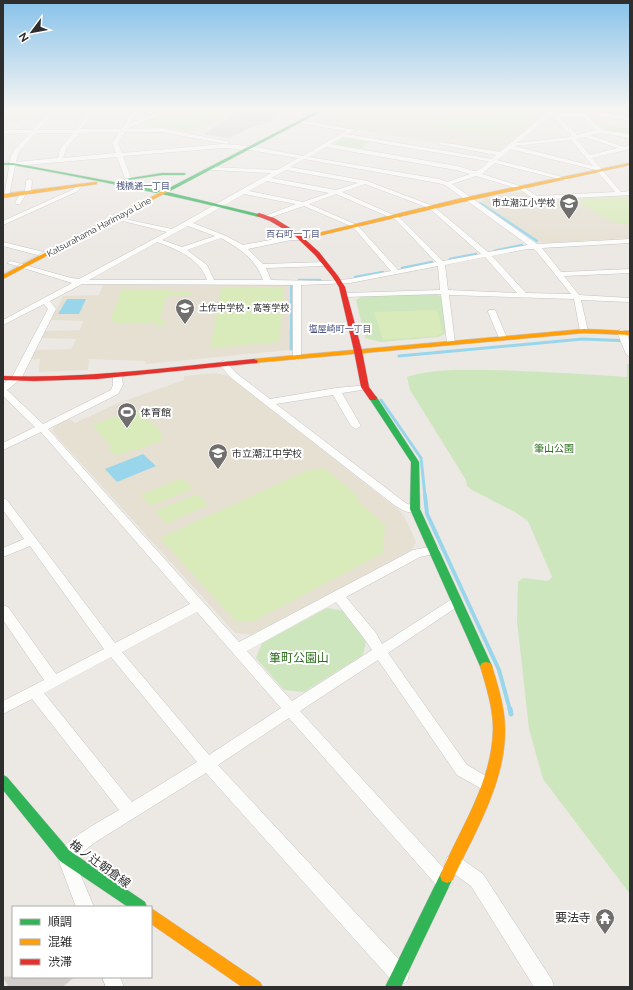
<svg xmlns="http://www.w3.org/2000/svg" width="633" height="990" viewBox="0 0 633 990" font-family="Raleway,'Noto Sans JP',sans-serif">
	<rect width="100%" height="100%" fill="#ece8e4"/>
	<g fill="#e6e0d3">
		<polygon points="334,110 526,110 542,112 545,114 501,151 494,152 315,123 313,121"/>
		<polygon points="515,192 525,193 535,199 630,194 630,238 545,243 538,241 481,202 483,199"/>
		<polygon points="103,285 289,285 289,350 146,364 145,361 89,359 88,370 39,372 40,359 31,359 35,350 71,349 76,339 41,338 44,331 80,330 83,321 51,320 63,296 99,295"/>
		<polygon points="216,373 228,376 399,510 405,518 416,542 412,550 254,635 235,633 52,431 57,423 68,418 75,423 116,404 184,380 184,376"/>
	</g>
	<g fill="#cee6be">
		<polygon points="16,110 33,110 21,122 4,122"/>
		<polygon points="600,123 630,128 630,135 604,130 598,124"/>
		<polygon points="342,138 349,138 371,141 358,150 332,145"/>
		<polygon points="432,293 442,297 446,333 439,337 380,342 365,338 356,300 362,296"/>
		<path d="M627 364H630V894L543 779 529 729 517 621 518 582 523 578 548 581 552 577 528 521 515 512 472 490 467 486 466 480 410 390 407 377C435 368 463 370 492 370 537 371 582 374 627 377Z"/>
		<polygon points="327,608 345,611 366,642 363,655 304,692 284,690 256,658 262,643"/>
	</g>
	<g fill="#d9eabb">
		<polygon points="172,110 216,110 230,112 231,114 193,131 187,132 143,124 143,122"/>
		<path d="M460 110C481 110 520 105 539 115L520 131 512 130 504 137 499 136 496 137 433 127Z"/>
		<polygon points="630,197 630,225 612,222 580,203 581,199"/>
		<polygon points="222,287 284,287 279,342 210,348"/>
		<polygon points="122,289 169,289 169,291 191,291 190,296 167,296 160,319 168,323 159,327 154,324 156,323 151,321 150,324 116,324 117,321 113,321 110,319"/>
		<polygon points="437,310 443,333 437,336 383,340 374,312"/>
		<polygon points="136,409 162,433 159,435 164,439 136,451 134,449 115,456 108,449 111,446 92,425"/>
		<polygon points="324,468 356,494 359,502 385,525 383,553 254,621 236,622 160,538 308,470"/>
		<polygon points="182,478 193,489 151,506 140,495"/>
		<polygon points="197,494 208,505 166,524 155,511"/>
	</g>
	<g fill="#99d6ec">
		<polygon points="67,299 86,299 79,314 58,314"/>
		<polygon points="143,454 156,466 117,482 105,469"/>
	</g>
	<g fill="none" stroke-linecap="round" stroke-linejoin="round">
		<polyline stroke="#99d6ec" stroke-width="2" points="480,203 485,206"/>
		<g stroke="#99d6ec" stroke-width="2.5">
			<polyline points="483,205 537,241"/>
			<polyline points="494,251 522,245"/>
			<polyline points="450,259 476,254"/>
			<polyline points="402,268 432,262"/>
			<polyline points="355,277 383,272"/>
			<polyline points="299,280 320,280"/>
			<polyline points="291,286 291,332"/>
		</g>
		<g stroke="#99d6ec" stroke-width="3">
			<polyline points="291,331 291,349"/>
			<polyline points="399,356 583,339 630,341"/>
			<polyline points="381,400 421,458 425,496"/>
		</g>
		<polyline stroke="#99d6ec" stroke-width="4" points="425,495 427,514 499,670 510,710"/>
		<polyline stroke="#99d6ec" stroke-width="5" points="510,709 511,714"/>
	</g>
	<g fill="#d1cecb" stroke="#d7d4d0">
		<polygon points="243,110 280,110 266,123 250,127 229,138 204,134"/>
		<polygon points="3,977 74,977 62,987 9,987"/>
	</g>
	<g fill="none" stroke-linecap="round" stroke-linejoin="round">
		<g stroke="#c5c4c5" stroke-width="1">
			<g id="street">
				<polygon points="9,110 14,110 3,121 3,116"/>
				<path d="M51 110H56L38 130H76L92 110H96L81 129H121L134 110H138L131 123 163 110H169L127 129 161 128 230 142 227 144 161 132H125L118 143 122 153 223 144 250 146 303 156 346 131 298 123 297 122 300 120 356 130 347 134 492 159 496 155 438 144 441 142 500 152 546 113 531 110H542L555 113H580L578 110H582L630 117V121L586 114 602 130 630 134V138L600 133 590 135 624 147 630 145V149L592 158 621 192 630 191V195L536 200 519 189 476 176 452 184 537 244 630 239V243L542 248 561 272 630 269V273L564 276 579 295 630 298V302L581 300 588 331 587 333H581L580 331 574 299 449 295 455 343 451 346 447 343 441 294 345 297 341 295 345 293 440 290 438 266 350 283 301 285V357L297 360 293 357V285L82 284 50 301 56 309 21 379 7 390 43 424 111 390 113 385V375L118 372 121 373 123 385 118 394 48 429 239 642 413 550 434 546 438 547 440 550 438 553 420 557 346 597 376 633 382 644 452 599 456 597 460 599 462 602 460 605 388 653 467 765 493 780 495 785 493 790 487 792 457 775 378 660 300 711 450 875 453 881 450 887 444 889 438 887 289 718 218 765 407 968 409 975 407 982 400 984 393 982 206 773 94 843 74 859 94 907H76L57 856C64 840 104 819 119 810L32 699 3 714V701L44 680 3 620V605L8 607 56 674 104 649 30 546 3 557V548L24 539 3 510V498L7 500 115 643 190 604 41 432 3 450V443L35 427 3 396V384L12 377 48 309 44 304 3 325V320L72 283 7 263 11 261 71 278 79 279 167 232 115 219V217L172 229 271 173 212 170 210 169V167L277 170 298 158 250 150 223 148 123 156 131 178 128 180 125 178 117 157 15 166 9 196 4 197 11 156 14 150 30 133 3 134V130H33ZM551 115 571 134 570 137 517 143ZM559 117H583L596 130 576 135V133ZM119 132 112 143 116 153 63 158 66 149 79 133ZM35 133H73L60 149 58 158 16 162 19 152ZM343 137 487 161H489C475 176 476 171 457 166L330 144ZM584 137 618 148 590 155 576 139ZM571 140 593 166 514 146ZM326 147 456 170 470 174 447 182 439 179 309 157ZM510 149 596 170 615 192 537 196 523 187 482 174 495 163 567 181 570 179 497 160ZM304 159 438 183 445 185 528 245 488 252 433 206 367 181 290 167ZM286 170 358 183 336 190 271 178ZM267 181 329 193 303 202 249 191ZM365 184 429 208 481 254 443 261 400 218 342 192ZM244 194 296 204 265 216V218H269L304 206 353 227 391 271 350 279 327 281 271 280 266 268 325 266 329 264 325 262 263 264 248 249 291 240H301L304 238 303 237 291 236 243 245 226 236 193 223ZM336 194 396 220 436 262 398 270 357 225 309 204ZM188 226 215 236 182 247 162 240ZM221 238C240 249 256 259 263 280H214L207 265 187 250ZM157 242C177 249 200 259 207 280H89ZM527 249H534L537 252 571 294 526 293 492 256ZM485 257 517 293 448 290 445 265ZM336 602 366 641 372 650 292 701 247 651ZM197 612 281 708 209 755 122 652ZM111 657 197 762 132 802 44 693Z"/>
				<polygon points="29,179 32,181 31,193 28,195 26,194 20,204 16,204 15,203 21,192 25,192 26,181"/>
				<polygon points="77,185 82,186 78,191 3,225 3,221 74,189"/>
				<polygon points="3,242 48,253 49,255 45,257 3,246"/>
				<polygon points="489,310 495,310 496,312 507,338 506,340 500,340 499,338 488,312"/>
				<path d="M621 329C631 333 630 348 630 357L626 354 617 332Z"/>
				<path d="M223 361 226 362 236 373 270 399 336 388 368 385 370 387 368 389 342 393 361 426 356 429 351 426 333 395 276 404 407 504 419 506 421 509 419 512C408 515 398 508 389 501L230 377 219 364Z"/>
				<polygon points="453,855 459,857 483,874 552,980 554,987 534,987 471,886 447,869 445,863 447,857"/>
				<polygon points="102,977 120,977 124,987 106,987"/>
			</g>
		</g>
		<g stroke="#c5c4c5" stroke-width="1">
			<g id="fast">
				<polygon points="319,110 324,110 170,191 165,190"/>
				<path d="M3 163H13L167 192 262 215 259 217C178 196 95 180 13 165H3Z"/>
				<polygon points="162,173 184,173 186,174 184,175 162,175 121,181 119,180"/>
				<polygon points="370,396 376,396 419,462 420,509 492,666 490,669 486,670 482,669 480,666 410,509 411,462 369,398"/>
				<polygon points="3,775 7,777 70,851 145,902 147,907 128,907 60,861 3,790"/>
				<polygon points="447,869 452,871 454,876 401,987 385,987 442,871"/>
			</g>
		</g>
		<g stroke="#c5c4c5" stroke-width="1">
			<g id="slow">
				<polygon points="630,163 630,165 458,203 301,240 298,238 458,199"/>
				<polygon points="95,182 97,182 97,184 3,198 3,194"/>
				<polygon points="166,189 171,190 3,279 3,275"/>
				<polygon points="584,329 630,331 630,335 584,333 254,363 250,361 254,359"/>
				<path d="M486 662 490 663 492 666C498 686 505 708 505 729 506 782 474 834 452 881L447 883 442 881 440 876C460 828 492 783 493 729 493 708 486 686 480 666L482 663Z"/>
				<polygon points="151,908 260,982 263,987 242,987 151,924"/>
			</g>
		</g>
		<g stroke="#c5c4c5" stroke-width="1">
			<g id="jam">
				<polygon points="259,213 274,218 298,233 319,252 338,276 345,287 362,351 369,387 377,398 376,400 370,400 361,387 354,351 339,287 332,276 315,255 294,235 270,221 257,216 256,215"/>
				<path d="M254 359 258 361 257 363 97 379 34 381 3 380V376C87 379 170 367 254 359Z"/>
			</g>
		</g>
		<use href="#street" fill="#fcfcfb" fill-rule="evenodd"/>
		<use href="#fast" fill="#30b455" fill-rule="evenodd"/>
		<use href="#slow" fill="#ff9f0a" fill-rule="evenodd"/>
		<use href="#jam" fill="#e5322d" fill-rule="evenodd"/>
		<polyline stroke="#dfdfe1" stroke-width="1" points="3,273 318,110"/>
	</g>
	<linearGradient id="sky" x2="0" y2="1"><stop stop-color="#88c2ea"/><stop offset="0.44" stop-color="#f6f5f3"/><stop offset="1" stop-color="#f6f5f3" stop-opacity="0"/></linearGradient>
	<rect width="633" height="248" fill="url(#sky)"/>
	<defs>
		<g id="school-pin" transform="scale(1)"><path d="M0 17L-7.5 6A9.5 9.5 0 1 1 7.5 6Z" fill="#706f6e" stroke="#fff"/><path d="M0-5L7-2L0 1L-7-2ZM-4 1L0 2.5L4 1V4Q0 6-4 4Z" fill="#fff"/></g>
		<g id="stadium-pin" transform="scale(1)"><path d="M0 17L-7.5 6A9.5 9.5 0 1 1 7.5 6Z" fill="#706f6e" stroke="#fff"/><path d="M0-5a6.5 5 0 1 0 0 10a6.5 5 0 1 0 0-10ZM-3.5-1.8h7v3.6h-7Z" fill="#fff"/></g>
		<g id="temple-pin" transform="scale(1)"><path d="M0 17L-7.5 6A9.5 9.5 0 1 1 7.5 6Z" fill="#706f6e" stroke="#fff"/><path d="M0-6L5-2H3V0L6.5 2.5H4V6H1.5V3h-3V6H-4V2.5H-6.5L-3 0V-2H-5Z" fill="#fff"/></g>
	</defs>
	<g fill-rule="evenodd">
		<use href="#school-pin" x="569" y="203"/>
		<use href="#school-pin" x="185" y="308"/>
		<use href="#stadium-pin" x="127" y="412"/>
		<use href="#school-pin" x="218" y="453"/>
		<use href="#temple-pin" x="605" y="918"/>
	</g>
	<g text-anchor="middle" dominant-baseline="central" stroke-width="4" stroke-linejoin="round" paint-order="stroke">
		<g font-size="9" fill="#4d5680" stroke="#fff">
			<text x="143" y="186">桟橋通一丁目</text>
			<text x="293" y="234">百石町一丁目</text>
			<text x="340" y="329">塩屋崎町一丁目</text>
		</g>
		<g font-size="9" fill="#2e2e2e" stroke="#fff" text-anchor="end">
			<text x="555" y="203">市立潮江小学校</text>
			<text x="199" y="308" text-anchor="start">土佐中学校・高等学校</text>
		</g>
		<g font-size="9" fill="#2e2e2e" stroke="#fff">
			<text transform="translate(99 227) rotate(-28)">Katsurahama Harimaya Line</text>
		</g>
		<g font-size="10" fill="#2e2e2e" stroke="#fff" text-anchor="start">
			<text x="141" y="412">体育館</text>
			<text x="232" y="453">市立潮江中学校</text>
		</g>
		<g font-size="10" fill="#2c6e1b" stroke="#fff">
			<text x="554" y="448">筆山公園</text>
		</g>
		<g font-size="12" fill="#2c6e1b" stroke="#fff">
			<text x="299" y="658">筆町公園山</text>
		</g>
		<g font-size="12" fill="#2e2e2e" stroke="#fff">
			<text transform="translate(100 864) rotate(36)">梅ノ辻朝倉線</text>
		</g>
		<g font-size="12" fill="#2e2e2e" stroke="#fff" text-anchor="end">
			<text x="591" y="918">要法寺</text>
		</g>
	</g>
	<rect width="633" height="990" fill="none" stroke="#2e2e2e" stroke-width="8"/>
	<rect x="12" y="906" width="140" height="72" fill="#ffffff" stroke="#ababab"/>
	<rect x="20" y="919" width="20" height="6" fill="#30b455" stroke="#ababab"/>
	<text x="48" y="926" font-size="12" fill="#2e2e2e">順調</text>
	<rect x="20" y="939" width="20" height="6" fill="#ff9f0a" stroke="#ababab"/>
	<text x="48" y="946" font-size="12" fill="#2e2e2e">混雑</text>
	<rect x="20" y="959" width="20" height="6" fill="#e5322d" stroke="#ababab"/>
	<text x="48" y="966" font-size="12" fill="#2e2e2e">渋滞</text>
	<g transform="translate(32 32) rotate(238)" stroke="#ffffff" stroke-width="3" paint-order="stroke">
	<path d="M0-3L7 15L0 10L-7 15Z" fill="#2e2e2e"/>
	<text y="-6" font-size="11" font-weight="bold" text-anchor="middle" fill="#2e2e2e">N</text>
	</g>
</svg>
